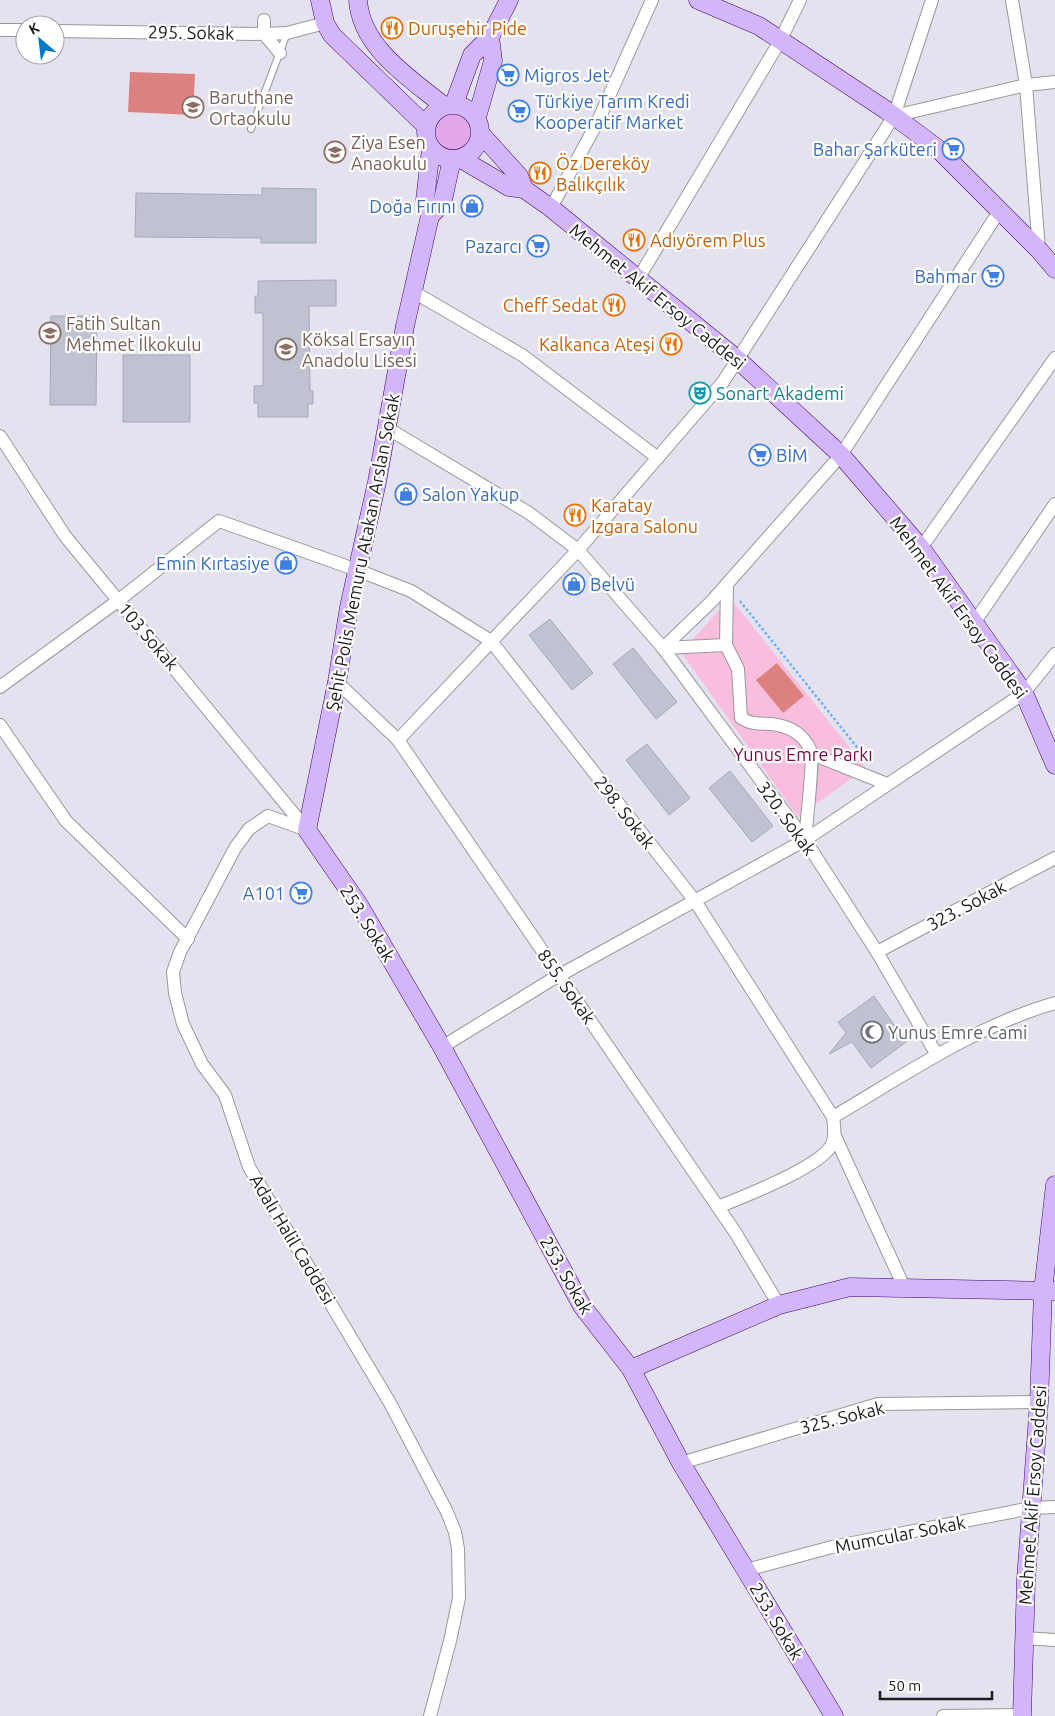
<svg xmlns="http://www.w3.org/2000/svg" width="1055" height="1716" viewBox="0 0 1055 1716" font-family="Ubuntu,sans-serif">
	<rect width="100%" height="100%" fill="#e3e2ee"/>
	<circle fill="#e2a7e8" cx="452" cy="132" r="19"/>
	<polygon fill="#f9bedd" points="730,598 866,768 798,817 681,652"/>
	<g fill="#dd8180">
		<polygon points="130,72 195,74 193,115 128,112"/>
		<polygon points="777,663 804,696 783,713 756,680"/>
	</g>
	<g fill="#bfc2d0" stroke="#a5a9bf">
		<polygon points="262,188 316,189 316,243 261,243 261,238 135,237 136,193 262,195"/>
		<polygon points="336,280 336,306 309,306 310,391 313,391 313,404 308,404 308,417 258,417 258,403 254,403 254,386 263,386 263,313 255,313 255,296 258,296 258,281"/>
		<polygon points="51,316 97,316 96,405 50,405"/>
		<rect x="123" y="355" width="67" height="67"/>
		<polygon points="550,619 593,673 572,690 529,635"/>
		<polygon points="633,648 677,702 656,719 613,664"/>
		<polygon points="647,744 690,798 669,815 626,760"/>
		<polygon points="730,771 773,826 752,842 709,788"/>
		<polygon points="874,996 906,1042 871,1068 852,1042 829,1054 846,1033 838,1022"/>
	</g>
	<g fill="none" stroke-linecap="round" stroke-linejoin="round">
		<g stroke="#999" stroke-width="8">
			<polyline id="lane" points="251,129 287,33"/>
		</g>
		<g stroke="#999" stroke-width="14">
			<g id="street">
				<polyline points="1012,0 1026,85 1039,250"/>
				<polyline points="264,20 264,34 280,53"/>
				<polyline points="0,30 25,30"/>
				<polyline points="55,31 264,34 287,33 325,23"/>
				<polyline points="894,116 932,0"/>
				<polyline points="551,208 598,121 652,0"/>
				<polyline points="638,279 780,41 800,0"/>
				<polyline points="412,291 522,355 658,458"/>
				<polyline points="387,428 529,513 578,550 663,648 805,840 877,952 937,1055"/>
				<polyline points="0,436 65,536 307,830"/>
				<polyline points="921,548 1055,358"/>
				<path d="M727 584 726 645 738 669 741 718C757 728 768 720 785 727 797 731 807 740 811 752 814 759 806 826 805 840"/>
				<polyline points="974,623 1055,504"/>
				<polyline points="663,648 711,602 841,455 1000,210"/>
				<polyline points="663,648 726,645"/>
				<polyline points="337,682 398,740 735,1232 779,1305"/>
				<polyline points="0,687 119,600 219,521 357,570 411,591 491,641 695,901 833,1117"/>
				<polyline points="0,725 66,821 188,939"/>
				<polyline points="398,740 578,550 723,382 894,116 1026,85 1055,82"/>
				<polyline points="812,754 887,784"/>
				<polyline points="307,830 268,816 249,829 235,848 180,952 173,972 175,993 183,1024 202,1064 225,1095 249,1167 390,1403 447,1512 455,1532 458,1549 459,1598 450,1641 430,1716"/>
				<polyline points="877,952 1055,858"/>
				<polyline points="442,1047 551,980 805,840 1024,693 1055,654"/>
				<polyline points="834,1134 904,1287"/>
				<path d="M718 1207C742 1197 822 1167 832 1144 836 1136 834 1125 833 1117 903 1076 977 1025 1055 1003"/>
				<polyline points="681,1463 878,1404 1039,1402"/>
				<polyline points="746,1570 832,1547 1031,1508 1055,1507"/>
				<polyline points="1024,1638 1055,1640"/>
				<polyline points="943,1716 1022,1715"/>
			</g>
		</g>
		<g stroke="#3c0571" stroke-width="19">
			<g id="secondary">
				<polyline points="320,0 325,23 332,35 426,126"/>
				<path d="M358 0C361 48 410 78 444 106"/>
				<polyline points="698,0 759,26 886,110 937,148 1039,250 1055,269"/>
				<polyline points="454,104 472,55 490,37 509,0"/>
				<circle cx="453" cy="132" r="27"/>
				<polyline points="477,117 493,61 490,37"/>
				<polyline points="481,134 519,176 524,189"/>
				<polyline points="461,159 509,187 524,189 551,208 737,359 841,455 921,548 1024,693 1055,765"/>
				<polyline points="430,216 405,326 377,482 349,607 337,682 307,830 359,905 442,1047 582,1306 631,1369 681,1463 834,1716"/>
				<polyline points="430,216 425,200 431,149"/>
				<polyline points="430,216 442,204 452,159"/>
				<polyline points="631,1369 779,1305 850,1287 1053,1291"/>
				<polyline points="1022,1716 1026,1580 1039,1402 1043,1291 1055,1185"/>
			</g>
		</g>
		<polyline stroke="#68b0f8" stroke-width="2.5" stroke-dasharray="2.5 2.5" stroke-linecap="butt" points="740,601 868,761"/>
		<use href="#lane" stroke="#fff" stroke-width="6"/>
		<use href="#street" stroke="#fff" stroke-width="12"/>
		<use href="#secondary" stroke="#d3b5f9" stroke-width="18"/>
	</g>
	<defs>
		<g id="restaurant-ring" transform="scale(1.125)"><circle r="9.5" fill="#fff" stroke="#e8710a" stroke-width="1.5"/><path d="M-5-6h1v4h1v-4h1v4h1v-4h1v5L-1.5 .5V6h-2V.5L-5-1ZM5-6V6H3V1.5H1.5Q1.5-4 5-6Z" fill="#e8710a"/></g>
		<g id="supermarket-ring" transform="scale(1.125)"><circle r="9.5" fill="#fff" stroke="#3f7fe0" stroke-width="1.5"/><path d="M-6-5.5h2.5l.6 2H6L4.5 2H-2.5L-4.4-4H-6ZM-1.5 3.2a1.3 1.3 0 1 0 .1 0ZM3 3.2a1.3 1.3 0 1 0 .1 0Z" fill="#3f7fe0"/></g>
		<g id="school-ring" transform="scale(1.125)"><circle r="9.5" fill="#fff" stroke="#8d6e63" stroke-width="1.5"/><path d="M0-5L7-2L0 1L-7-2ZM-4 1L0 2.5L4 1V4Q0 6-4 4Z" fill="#8d6e63"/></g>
		<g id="shop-ring" transform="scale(1.125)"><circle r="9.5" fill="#fff" stroke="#3f7fe0" stroke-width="1.5"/><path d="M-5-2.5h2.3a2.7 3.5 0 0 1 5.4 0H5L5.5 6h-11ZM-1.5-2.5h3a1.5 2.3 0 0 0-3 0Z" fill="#3f7fe0"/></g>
		<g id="theatre-ring" transform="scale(1.125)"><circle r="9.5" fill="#fff" stroke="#0f9aa8" stroke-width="1.5"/><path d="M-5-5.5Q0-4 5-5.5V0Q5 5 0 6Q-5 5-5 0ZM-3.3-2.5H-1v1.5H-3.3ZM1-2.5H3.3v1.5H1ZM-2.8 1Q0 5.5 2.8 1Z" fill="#0f9aa8"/></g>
		<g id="mosque-ring" transform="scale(1.125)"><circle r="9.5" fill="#fff" stroke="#6b7280" stroke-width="1.5"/><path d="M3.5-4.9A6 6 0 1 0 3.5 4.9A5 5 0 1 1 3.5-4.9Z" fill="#6b7280"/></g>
	</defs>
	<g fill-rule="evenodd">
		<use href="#restaurant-ring" x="392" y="28"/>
		<use href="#supermarket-ring" x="508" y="75"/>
		<use href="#school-ring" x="193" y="107"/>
		<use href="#supermarket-ring" x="519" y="111"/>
		<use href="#supermarket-ring" x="953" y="149"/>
		<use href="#school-ring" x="335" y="152"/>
		<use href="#restaurant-ring" x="540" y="173"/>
		<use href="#shop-ring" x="472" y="206"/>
		<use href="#restaurant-ring" x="634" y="240"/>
		<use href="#supermarket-ring" x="538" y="246"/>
		<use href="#supermarket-ring" x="993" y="276"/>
		<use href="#restaurant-ring" x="614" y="305"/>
		<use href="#school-ring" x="50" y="333"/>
		<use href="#restaurant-ring" x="671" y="344"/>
		<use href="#school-ring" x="286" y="349"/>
		<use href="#theatre-ring" x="700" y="393"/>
		<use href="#supermarket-ring" x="760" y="455"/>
		<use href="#shop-ring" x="406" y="494"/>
		<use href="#restaurant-ring" x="575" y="515"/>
		<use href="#shop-ring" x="286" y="563"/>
		<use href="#shop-ring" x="574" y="584"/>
		<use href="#supermarket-ring" x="301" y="893"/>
		<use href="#mosque-ring" x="872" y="1032"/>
	</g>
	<g text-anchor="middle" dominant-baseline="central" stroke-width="4.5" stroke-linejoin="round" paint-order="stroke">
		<g font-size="18" fill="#c56008" stroke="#fff" text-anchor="start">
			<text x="408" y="28">Duruşehir Pide</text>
			<text x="556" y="163">Öz Dereköy<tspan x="556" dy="21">Balıkçılık</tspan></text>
			<text x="650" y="240">Adıyörem Plus</text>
			<text x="598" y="305" text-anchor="end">Cheff Sedat</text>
			<text x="655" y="344" text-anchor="end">Kalkanca Ateşi</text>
			<text x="591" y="505">Karatay<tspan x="591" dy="21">Izgara Salonu</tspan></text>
		</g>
		<g font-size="18" fill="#1c1c1c" stroke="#fff">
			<text transform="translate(191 32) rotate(1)">295. Sokak</text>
			<text transform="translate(658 296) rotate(39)">Mehmet Akif Ersoy Caddesi</text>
			<text transform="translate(362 552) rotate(-79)">Şehit Polis Memuru Atakan Arslan Sokak</text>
			<text transform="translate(959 607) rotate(54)">Mehmet Akif Ersoy Caddesi</text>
			<text transform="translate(149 636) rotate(50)">103 Sokak</text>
			<text transform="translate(625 812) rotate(52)">298. Sokak</text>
			<text transform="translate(787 818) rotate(54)">320. Sokak</text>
			<text transform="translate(966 905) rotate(-28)">323. Sokak</text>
			<text transform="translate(368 923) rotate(58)">253. Sokak</text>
			<text transform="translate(567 986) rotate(55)">855. Sokak</text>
			<text transform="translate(293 1239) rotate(59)">Adalı Halil Caddesi</text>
			<text transform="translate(567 1275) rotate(60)">253. Sokak</text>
			<text transform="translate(842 1417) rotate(-14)">325. Sokak</text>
			<text transform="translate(1032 1495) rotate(-86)">Mehmet Akif Ersoy Caddesi</text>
			<text transform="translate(900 1534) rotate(-11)">Mumcular Sokak</text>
			<text transform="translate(777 1621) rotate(59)">253. Sokak</text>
		</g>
		<g font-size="18" fill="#366cbe" stroke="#fff" text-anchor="end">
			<text x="524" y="75" text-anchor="start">Migros Jet</text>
			<text x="535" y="101" text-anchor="start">Türkiye Tarım Kredi<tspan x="535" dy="21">Kooperatif Market</tspan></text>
			<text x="937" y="149">Bahar Şarküteri</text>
			<text x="456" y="206">Doğa Fırını</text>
			<text x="522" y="246">Pazarcı</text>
			<text x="977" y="276">Bahmar</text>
			<text x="776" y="455" text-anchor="start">BİM</text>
			<text x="422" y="494" text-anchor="start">Salon Yakup</text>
			<text x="270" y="563">Emin Kırtasiye</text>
			<text x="590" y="584" text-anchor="start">Belvü</text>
			<text x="285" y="893">A101</text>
		</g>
		<g font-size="18" fill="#785e54" stroke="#fff" text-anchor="start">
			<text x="209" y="97">Baruthane<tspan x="209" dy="21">Ortaokulu</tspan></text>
			<text x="351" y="142">Ziya Esen<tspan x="351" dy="21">Anaokulu</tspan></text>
			<text x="66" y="323">Fatih Sultan<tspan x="66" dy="21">Mehmet İlkokulu</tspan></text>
			<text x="302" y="339">Köksal Ersayın<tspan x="302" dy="21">Anadolu Lisesi</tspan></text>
		</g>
		<g font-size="18" fill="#0d838f" stroke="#fff" text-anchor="start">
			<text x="716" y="393">Sonart Akademi</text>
		</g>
		<g font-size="18" fill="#790c44" stroke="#fff">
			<text x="803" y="754">Yunus Emre Parkı</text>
		</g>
		<g font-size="18" fill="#5b616d" stroke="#fff" text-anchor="start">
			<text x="888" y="1032">Yunus Emre Cami</text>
		</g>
	</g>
	<g transform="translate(40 40) rotate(332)"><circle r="24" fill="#ffffff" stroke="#a4a4a4"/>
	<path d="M0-4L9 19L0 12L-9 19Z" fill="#0278c7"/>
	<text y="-8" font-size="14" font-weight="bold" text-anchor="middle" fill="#1c1c1c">K</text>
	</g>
	<path d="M880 1691v8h112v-8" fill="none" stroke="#1c1c1c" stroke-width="2.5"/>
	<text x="888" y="1691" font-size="15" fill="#1c1c1c" stroke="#ffffff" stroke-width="4" paint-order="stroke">50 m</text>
</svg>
